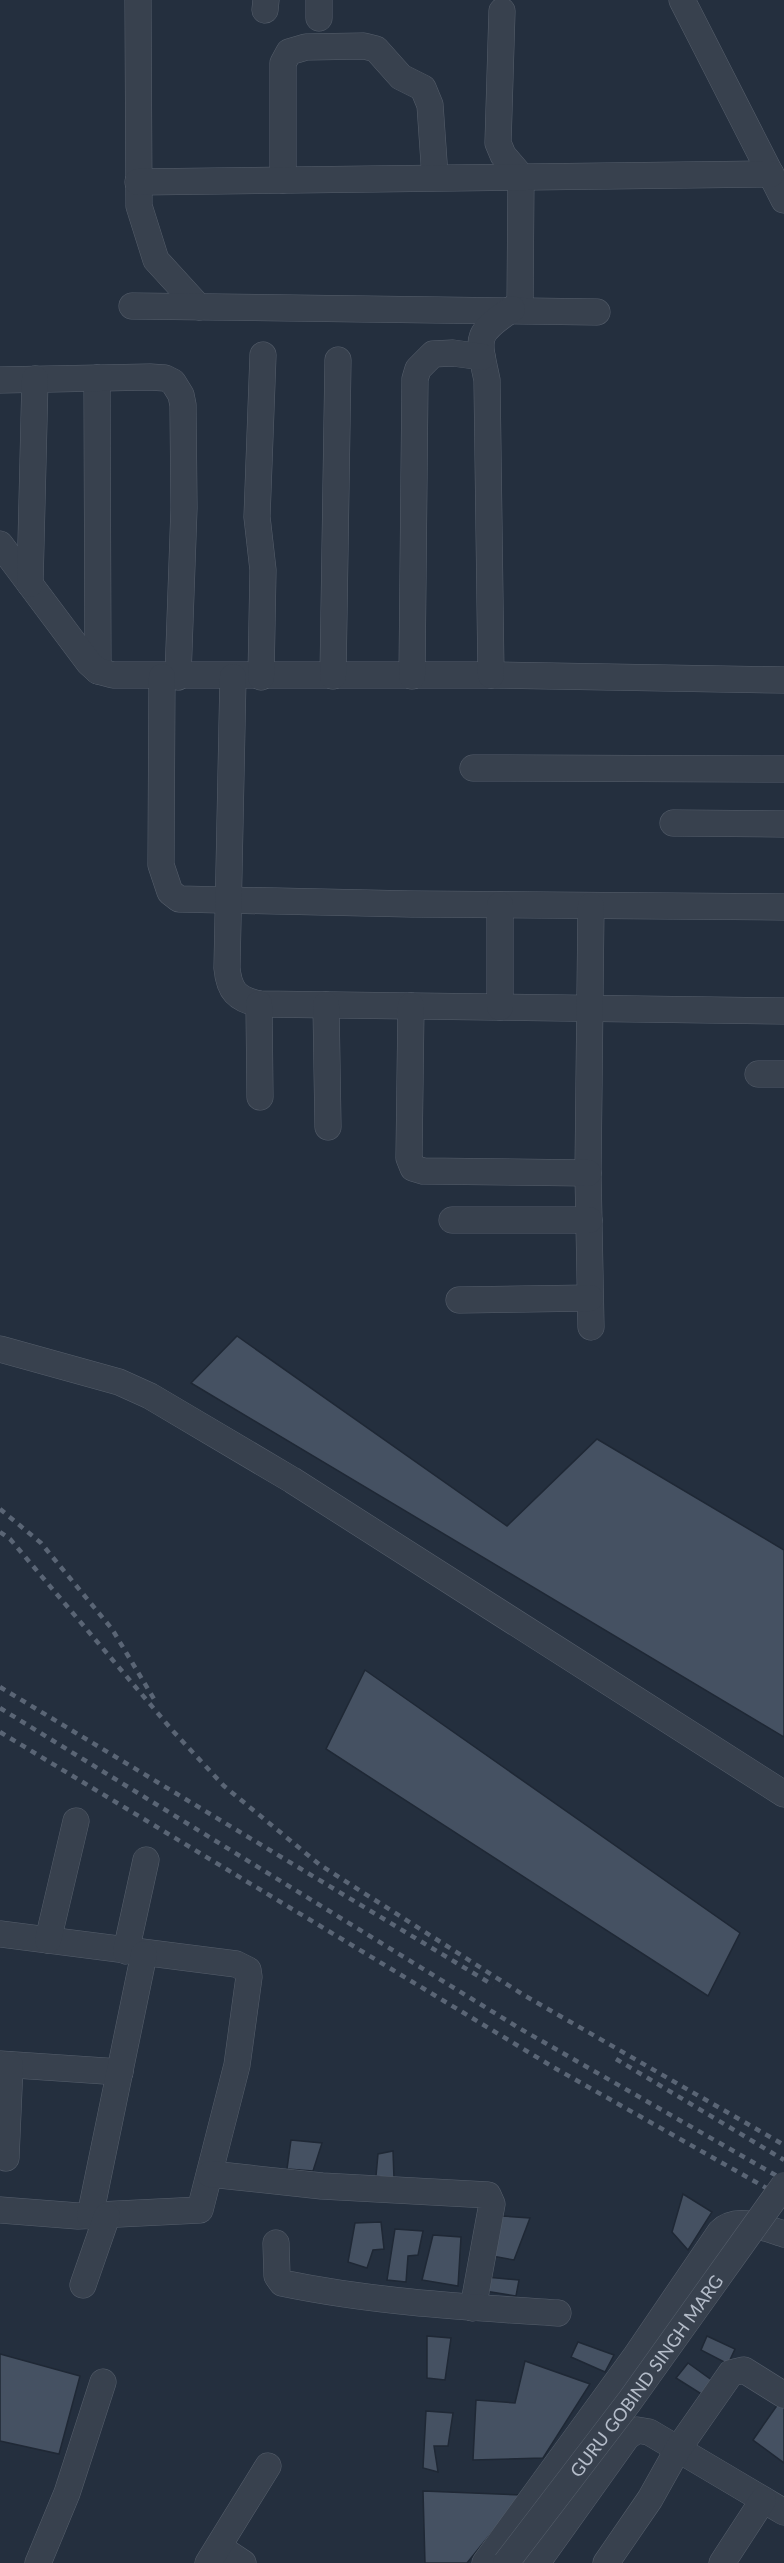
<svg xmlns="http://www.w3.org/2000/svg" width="784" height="2563" viewBox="0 0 784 2563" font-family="Lato,sans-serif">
	<rect width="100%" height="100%" fill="#242f3e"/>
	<g fill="#455162" stroke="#1f2835" stroke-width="1.5">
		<polygon points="237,1336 507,1526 597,1439 784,1550 784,1737 191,1383"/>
		<polygon points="365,1670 740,1933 708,1996 326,1749"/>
		<polygon points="291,2140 322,2143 313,2171 287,2169"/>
		<polygon points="393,2151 394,2179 376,2176 378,2154"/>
		<polygon points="683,2194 712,2212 688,2250 672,2232"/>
		<polygon points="502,2216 530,2218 514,2260 492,2256"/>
		<polygon points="381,2222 384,2249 373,2250 367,2268 348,2262 355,2223"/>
		<polygon points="395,2229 423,2231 418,2255 408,2256 406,2282 387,2280"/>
		<polygon points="433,2235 461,2237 458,2286 422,2280"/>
		<polygon points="486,2277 519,2280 516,2296 485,2291"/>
		<polygon points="427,2336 451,2338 445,2380 427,2378"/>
		<polygon points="707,2336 735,2349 728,2364 701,2350"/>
		<polygon points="578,2342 614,2355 605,2372 571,2357"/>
		<polygon points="0,2354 80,2376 59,2454 0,2441"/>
		<polygon points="525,2361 590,2384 543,2458 473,2460 476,2400 515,2403"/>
		<polygon points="688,2363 713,2381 703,2395 676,2378"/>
		<polygon points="778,2404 784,2408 784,2463 753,2440"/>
		<polygon points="426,2411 453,2413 448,2446 434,2446 438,2472 423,2468"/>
		<polygon points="423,2491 522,2495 467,2563 425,2563"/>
	</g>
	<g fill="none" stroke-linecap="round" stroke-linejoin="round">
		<g stroke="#565f6c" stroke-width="27">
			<g id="minor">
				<polyline points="138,0 139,206 156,260 199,307"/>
				<polyline points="682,0 784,200"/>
				<polyline points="265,10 266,0"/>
				<polyline points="502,11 498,143 503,155 521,176 520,309"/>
				<polyline points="319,18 319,0"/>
				<polyline points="283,180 283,63 289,52 306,47 364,46 376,49 401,77 423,88 430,105 435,177"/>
				<polyline points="138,182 771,174"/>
				<polyline points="132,306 597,312"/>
				<polyline points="97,378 98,671"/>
				<polyline points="0,380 150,377 165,378 173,382 181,395 183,405 184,508 178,677"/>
				<polyline points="0,544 89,663 98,671 113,675 491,675 784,680"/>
				<polyline points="30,584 35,379"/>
				<path d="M491 675 487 380C478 337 474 335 512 309"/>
				<polyline points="333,676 338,360"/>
				<polyline points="412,676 415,379 418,369 433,354 453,353 482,357"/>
				<polyline points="162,677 161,865 170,892 179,899 411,904 784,907"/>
				<path d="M233 677 227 968C229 991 237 999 259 1004L784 1011"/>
				<polyline points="261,677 263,570 257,517 263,355"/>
				<polyline points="473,768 784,769"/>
				<polyline points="673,823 784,824"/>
				<polyline points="500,905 500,1007"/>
				<polyline points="591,906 588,1173 591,1327"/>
				<polyline points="259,1004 260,1097"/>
				<polyline points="326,1005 328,1127"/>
				<polyline points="411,1006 409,1158 413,1168 423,1171 588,1173"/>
				<polyline points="758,1074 784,1074"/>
				<polyline points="452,1220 589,1220"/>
				<polyline points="459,1300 590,1298"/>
				<polyline points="0,1349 119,1382 150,1396 292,1480 784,1794"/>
				<polyline points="0,1934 236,1964 248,1970 249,1977 237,2065 200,2210 78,2216 0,2210"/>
				<polyline points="48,1940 76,1821"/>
				<polyline points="126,1951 146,1860"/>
				<polyline points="0,2064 120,2072"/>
				<polyline points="6,2158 10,2065"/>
				<polyline points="210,2174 322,2186 488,2195 492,2204 473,2308"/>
				<polyline points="90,2216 144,1954"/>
				<path d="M276 2243 277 2276 282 2283C373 2302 465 2307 558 2313"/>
				<polyline points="83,2285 107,2216"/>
				<polyline points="219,2547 243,2563"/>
				<polyline points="38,2563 67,2493 103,2382"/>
				<polyline points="208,2563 268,2466"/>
				<path d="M485 2563 635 2357 720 2232C737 2215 764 2228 784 2234"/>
				<polyline points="537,2563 627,2437 637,2430 649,2432 784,2512"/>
				<polyline points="606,2563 650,2499 678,2449 731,2373 744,2370 784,2395"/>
				<polyline points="722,2563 763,2500"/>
			</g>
		</g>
		<use href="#minor" stroke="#38414e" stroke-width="26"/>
		<g stroke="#5a6575" stroke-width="4.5" stroke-dasharray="6 6" stroke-linecap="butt">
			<polyline points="0,1509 41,1543 112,1629 154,1699"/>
			<polyline points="0,1532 10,1539 172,1730 224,1786 320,1865 522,1994 784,2145"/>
			<polyline points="0,1687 493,1985"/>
			<polyline points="0,1708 519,2028 784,2180"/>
			<polyline points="0,1732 553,2067 784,2198"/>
			<polyline points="616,2059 784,2160"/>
		</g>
		<g stroke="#565f6c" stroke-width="27" stroke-linecap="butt">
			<g id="minor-bridge">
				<path id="s1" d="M506 2563 629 2402 784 2185"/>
			</g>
		</g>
		<use href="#minor-bridge" stroke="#38414e" stroke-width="26"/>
	</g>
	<g text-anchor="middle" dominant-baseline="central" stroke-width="6" stroke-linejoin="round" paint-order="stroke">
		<g font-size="18" fill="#b4bcc9" stroke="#1d2633">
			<text stroke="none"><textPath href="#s1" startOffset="234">GURU GOBIND SINGH MARG</textPath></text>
		</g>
	</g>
</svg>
